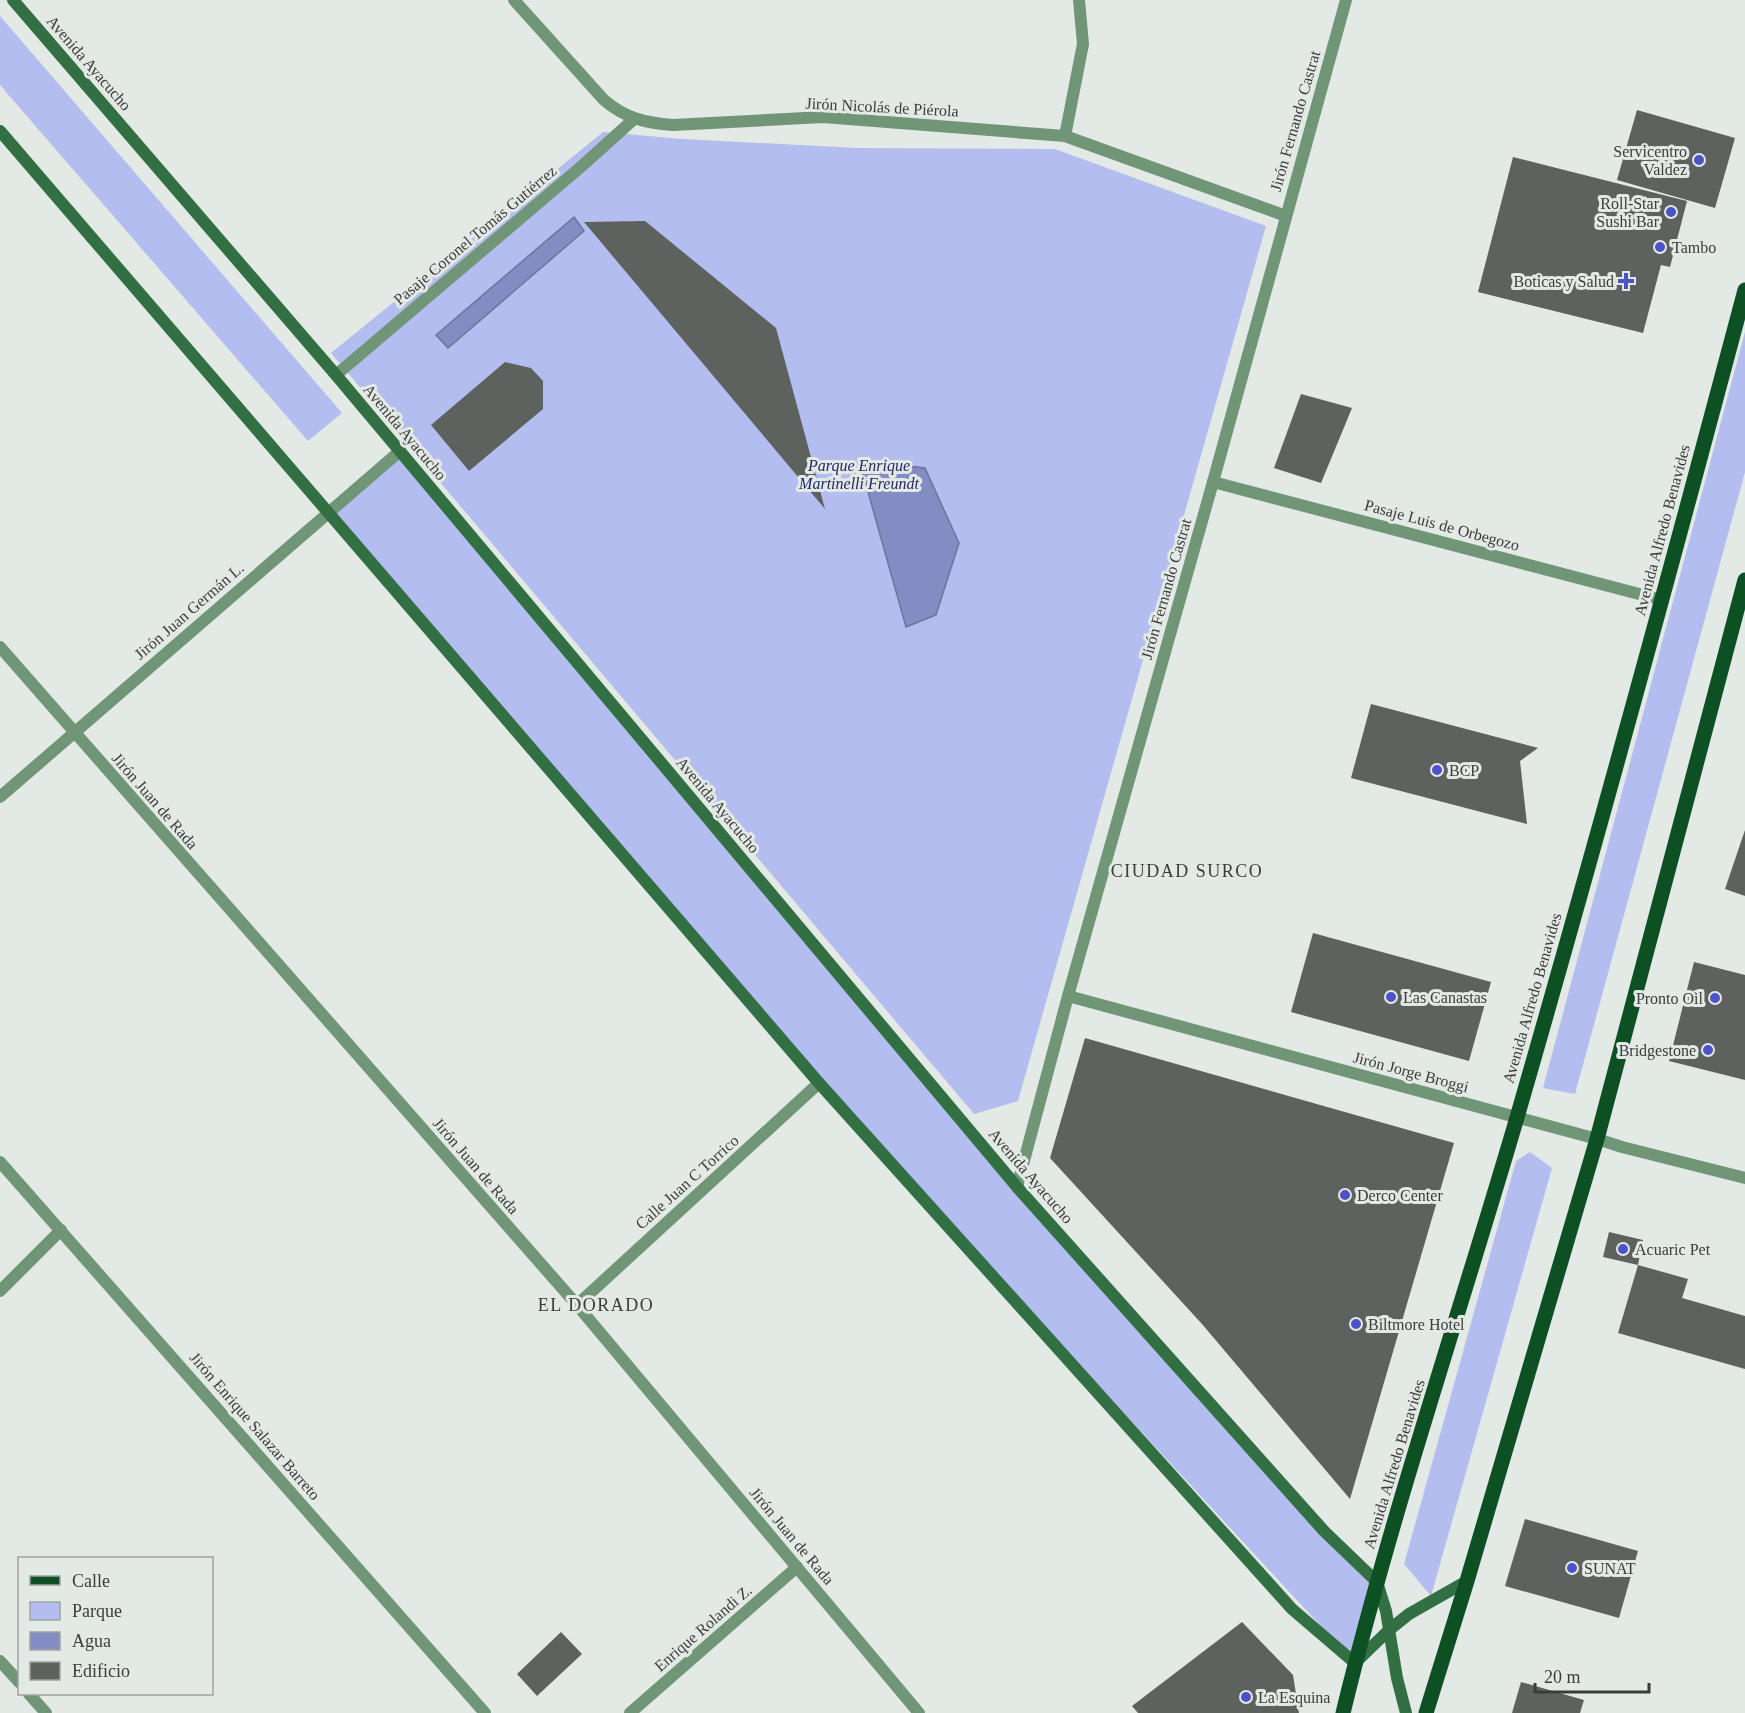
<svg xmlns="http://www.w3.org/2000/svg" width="1745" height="1713" viewBox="0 0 1745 1713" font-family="Georgia,serif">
	<rect width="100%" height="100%" fill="#e3e9e4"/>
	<g fill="#b4bdef">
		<polygon points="0,16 342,413 308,441 0,85"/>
		<polygon points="603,132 682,139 858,148 1055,149 1266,226 1018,1101 974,1114 331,353"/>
		<polygon points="1745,332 1745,472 1575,1094 1543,1088"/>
		<polygon points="400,451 1017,1187 1377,1582 1355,1663 819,1083 327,512"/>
		<polygon points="1530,1152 1552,1168 1431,1596 1404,1564 1516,1161"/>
	</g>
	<g fill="#838dc3" stroke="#6d759a" stroke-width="1.5">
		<polygon points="574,217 584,231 448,348 436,335"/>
		<polygon points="859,460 925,468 959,543 936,615 906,627"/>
	</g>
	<g fill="#5d625e">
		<polygon points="1637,110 1735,138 1715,208 1617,180"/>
		<polygon points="1513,157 1687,201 1670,267 1661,265 1643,333 1478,292"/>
		<polygon points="645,221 776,328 825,509 584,222"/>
		<polygon points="505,362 531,368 543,381 543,409 469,471 431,425"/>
		<polygon points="1301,394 1352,408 1321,483 1274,468"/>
		<polygon points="1371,704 1538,748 1520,761 1527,824 1351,778"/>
		<polygon points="1745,830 1745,896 1725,889"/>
		<polygon points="1313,933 1491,982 1469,1061 1291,1012"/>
		<polygon points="1694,962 1745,975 1745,1080 1669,1061"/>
		<polygon points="1085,1038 1454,1143 1350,1499 1202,1324 1050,1158"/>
		<polygon points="1609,1232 1643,1240 1638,1265 1603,1257"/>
		<polygon points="1638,1265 1688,1279 1682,1298 1745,1316 1745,1369 1618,1333"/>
		<polygon points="1525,1519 1638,1551 1619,1618 1505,1586"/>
		<polygon points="1242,1622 1293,1675 1299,1713 1138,1713 1132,1706"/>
		<polygon points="561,1632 582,1654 537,1696 517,1674"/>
		<polygon points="1521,1682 1584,1700 1580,1713 1512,1713"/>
	</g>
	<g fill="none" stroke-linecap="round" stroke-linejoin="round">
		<g stroke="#709677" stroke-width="12">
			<path d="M514 0 604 100C625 118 645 123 673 125L823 117 1065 136 1286 216"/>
			<polyline points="1065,136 1083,44 1079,0"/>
			<polyline points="336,375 583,165 634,119"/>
			<polyline points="1213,482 1662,600"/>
			<polyline points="0,647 577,1305 919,1713"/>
			<polyline points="0,797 400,451"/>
			<polyline points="1068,996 1597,1139 1622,1147 1745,1178"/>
			<polyline points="0,1162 485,1713"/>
			<polyline points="1017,1187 1068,996 1213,482 1346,0"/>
			<polyline points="0,1291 61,1230"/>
			<polyline points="577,1305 819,1083"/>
			<polyline points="0,1661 20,1683"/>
			<polyline points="29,1694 46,1713"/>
			<polyline points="630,1713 797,1567"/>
		</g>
		<g stroke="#326f42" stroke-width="12">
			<polyline points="13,0 336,375 1017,1187 1324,1531 1377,1582 1386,1611 1397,1678 1406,1713"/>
			<polyline points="0,131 819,1083 1292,1609 1355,1663 1389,1630 1409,1614 1467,1581"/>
		</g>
		<g stroke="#0d5024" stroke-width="15">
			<path d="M1343 1713C1392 1511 1460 1313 1518 1114 1597 840 1672 565 1745 290"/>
			<polyline points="1426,1713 1467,1581 1597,1139 1745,580"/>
		</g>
	</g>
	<g fill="#4e52c8" stroke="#e3e9e4" stroke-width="2">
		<circle cx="1699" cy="160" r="6"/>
		<circle cx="1671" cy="212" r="6"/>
		<circle cx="1660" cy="247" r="6"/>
		<path d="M1623 272h6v6h6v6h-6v6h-6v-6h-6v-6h6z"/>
		<circle cx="1437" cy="770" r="6"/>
		<circle cx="1391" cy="997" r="6"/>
		<circle cx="1715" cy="998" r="6"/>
		<circle cx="1708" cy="1050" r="6"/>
		<circle cx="1345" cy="1195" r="6"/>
		<circle cx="1623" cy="1249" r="6"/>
		<circle cx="1356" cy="1324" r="6"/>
		<circle cx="1572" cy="1568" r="6"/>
		<circle cx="1246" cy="1697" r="6"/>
	</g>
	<g text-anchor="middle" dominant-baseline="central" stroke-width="6" stroke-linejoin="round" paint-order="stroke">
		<g font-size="16" fill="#3b3d3b" stroke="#e3e9e4">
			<text transform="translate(89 63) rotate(49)">Avenida Ayacucho</text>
			<text transform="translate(882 107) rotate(3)">Jirón Nicolás de Piérola</text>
			<text transform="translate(1295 121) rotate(-74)">Jirón Fernando Castrat</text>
			<text transform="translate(475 235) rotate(-40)">Pasaje Coronel Tomás Gutiérrez</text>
			<text transform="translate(405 432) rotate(50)">Avenida Ayacucho</text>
			<text transform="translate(1442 525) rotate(15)">Pasaje Luis de Orbegozo</text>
			<text transform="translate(1662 530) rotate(-75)">Avenida Alfredo Benavides</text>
			<text transform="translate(1166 589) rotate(-74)">Jirón Fernando Castrat</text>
			<text transform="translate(189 611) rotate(-41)">Jirón Juan Germán L.</text>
			<text transform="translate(155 801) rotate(49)">Jirón Juan de Rada</text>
			<text transform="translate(718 805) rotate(50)">Avenida Ayacucho</text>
			<text transform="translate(1532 998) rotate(-74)">Avenida Alfredo Benavides</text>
			<text transform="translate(1411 1072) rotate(15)">Jirón Jorge Broggi</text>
			<text transform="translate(476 1166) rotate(49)">Jirón Juan de Rada</text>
			<text transform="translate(1031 1176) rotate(49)">Avenida Ayacucho</text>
			<text transform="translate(687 1182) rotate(-42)">Calle Juan C Torrico</text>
			<text transform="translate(255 1426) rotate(49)">Jirón Enrique Salazar Barreto</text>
			<text transform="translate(1394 1464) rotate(-73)">Avenida Alfredo Benavides</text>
			<text transform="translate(792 1536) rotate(50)">Jirón Juan de Rada</text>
			<text transform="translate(703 1628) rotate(-41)">Enrique Rolandi Z.</text>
		</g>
		<g font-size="16" fill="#3b3d3b" stroke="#e3e9e4" text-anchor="start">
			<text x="1687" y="151" text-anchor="end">Servicentro<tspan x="1687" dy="18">Valdez</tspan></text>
			<text x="1659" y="203" text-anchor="end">Roll-Star<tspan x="1659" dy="18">Sushi Bar</tspan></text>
			<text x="1672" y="247">Tambo</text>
			<text x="1614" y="281" text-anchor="end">Boticas y Salud</text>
			<text x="1449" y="770">BCP</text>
			<text x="1403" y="997">Las Canastas</text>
			<text x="1703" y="998" text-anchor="end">Pronto Oil</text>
			<text x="1696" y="1050" text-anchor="end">Bridgestone</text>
			<text x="1357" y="1195">Derco Center</text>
			<text x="1635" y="1249">Acuaric Pet</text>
			<text x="1368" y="1324">Biltmore Hotel</text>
			<text x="1584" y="1568">SUNAT</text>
			<text x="1258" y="1697">La Esquina</text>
		</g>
		<g font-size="16" font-style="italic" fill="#252768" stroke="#e3e9e4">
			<text x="859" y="465">Parque Enrique<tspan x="859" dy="18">Martinelli Freundt</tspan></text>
		</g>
		<g font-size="18" letter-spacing="1.5" fill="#3b3d3b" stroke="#e3e9e4">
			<text x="1187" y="871">CIUDAD SURCO</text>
			<text x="596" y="1305">EL DORADO</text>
		</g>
	</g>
	<rect x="18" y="1557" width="195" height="138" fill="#e3e9e4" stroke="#a0a4a0" stroke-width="1.5"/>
	<rect x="30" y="1576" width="30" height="9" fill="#0d5024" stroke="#a0a4a0" stroke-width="1.5"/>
	<text x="72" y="1587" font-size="18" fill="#3b3d3b">Calle</text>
	<rect x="30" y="1602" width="30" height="18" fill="#b4bdef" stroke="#a0a4a0" stroke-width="1.5"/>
	<text x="72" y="1617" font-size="18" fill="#3b3d3b">Parque</text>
	<rect x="30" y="1632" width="30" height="18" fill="#838dc3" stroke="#a0a4a0" stroke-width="1.5"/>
	<text x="72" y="1647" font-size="18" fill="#3b3d3b">Agua</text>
	<rect x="30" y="1662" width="30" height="18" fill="#5d625e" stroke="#a0a4a0" stroke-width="1.5"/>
	<text x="72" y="1677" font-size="18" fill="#3b3d3b">Edificio</text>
	<path d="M1535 1683v9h114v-9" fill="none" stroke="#3b3d3b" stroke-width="3"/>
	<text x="1544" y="1683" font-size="18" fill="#3b3d3b" stroke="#e3e9e4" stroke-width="4.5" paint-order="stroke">20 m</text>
</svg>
